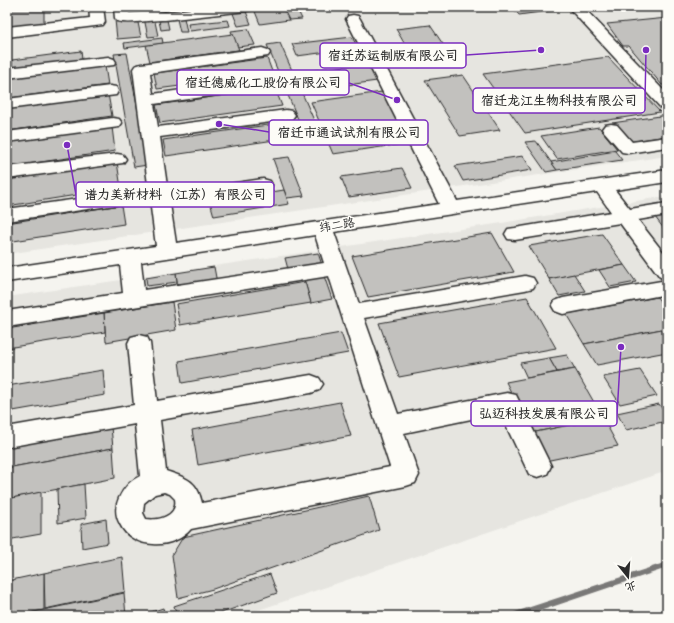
<svg xmlns="http://www.w3.org/2000/svg" width="674" height="623" viewBox="0 0 674 623" font-family="'Comic Neue','LXGW WenKai TC',sans-serif">
	<rect width="100%" height="100%" fill="#f5f4ef"/>
	<filter id="ink" filterUnits="userSpaceOnUse"><feTurbulence type="fractalNoise" baseFrequency=".025" numOctaves="2"/><feDisplacementMap in="SourceGraphic" scale="8" xChannelSelector="R" yChannelSelector="G"/><feConvolveMatrix kernelMatrix="1 2 1 2 8 2 1 2 1" color-interpolation-filters="sRGB"/></filter>
	<g filter="url(#ink)">
		<g fill="#e6e5e0">
			<polygon points="7,7 667,7 667,156 7,254"/>
			<polygon points="667,196 667,471 241,616 7,616 7,297 502,223"/>
		</g>
		<g fill="none" stroke-linecap="round" stroke-linejoin="round">
			<polygon fill="#797877" fill-rule="evenodd" points="667,562 667,568 525,616 511,616 512,614 515,612"/>
		</g>
		<g fill="#c2c1be" stroke="#2b2b2b">
			<polygon points="7,7 44,7 44,23 7,27"/>
			<polygon points="131,7 168,7 169,10 132,14"/>
			<polygon points="268,7 283,7 289,20 260,24 254,9"/>
			<polygon points="296,7 302,19 289,20 283,8"/>
			<polygon points="512,7 569,7 570,8 519,15"/>
			<polygon points="245,9 251,24 238,26 232,11"/>
			<polygon points="154,17 158,36 148,37 144,18"/>
			<polygon points="137,18 141,37 117,39 115,20"/>
			<polygon points="184,18 187,32 180,32 177,19"/>
			<polygon points="667,18 667,85 662,85 629,46 623,46 607,24"/>
			<polygon points="167,20 169,29 161,30 159,21"/>
			<polygon points="228,20 230,26 190,31 188,24"/>
			<polygon points="430,25 455,62 418,67 396,29"/>
			<polygon points="248,29 255,45 237,47 231,31"/>
			<polygon points="233,34 239,50 150,62 146,45"/>
			<polygon points="352,37 358,48 297,56 292,44"/>
			<polygon points="162,38 163,43 125,48 124,43"/>
			<polygon points="280,43 320,134 305,136 267,45"/>
			<polygon points="81,51 82,60 12,68 12,60"/>
			<polygon points="127,53 148,165 134,167 114,54"/>
			<polygon points="608,57 660,112 525,133 483,74"/>
			<polygon points="267,58 273,74 157,89 154,73"/>
			<polygon points="367,63 377,81 310,90 302,72"/>
			<polygon points="105,66 108,85 9,98 9,78"/>
			<polygon points="463,75 500,130 460,136 425,80"/>
			<polygon points="275,88 282,106 160,123 156,105"/>
			<polygon points="382,92 409,143 333,154 311,102"/>
			<polygon points="108,94 112,116 7,131 7,108"/>
			<polygon points="667,115 667,136 628,142 612,123"/>
			<polygon points="289,122 295,137 166,156 163,140"/>
			<polygon points="112,127 115,151 7,167 7,141"/>
			<polygon points="599,127 617,149 557,159 541,136"/>
			<polygon points="536,141 551,162 557,170 546,172 525,142"/>
			<polygon points="615,151 622,160 557,170 551,162"/>
			<polygon points="523,156 532,170 463,181 455,166"/>
			<polygon points="289,157 304,196 287,198 273,159"/>
			<polygon points="117,162 121,188 7,206 7,178"/>
			<polygon points="402,168 412,188 349,197 341,177"/>
			<polygon points="284,190 289,204 214,216 210,202"/>
			<polygon points="121,205 124,224 7,242 7,223"/>
			<polygon points="667,215 667,233 655,217"/>
			<polygon points="492,233 514,272 368,297 352,256"/>
			<polygon points="602,234 624,265 549,279 529,246"/>
			<polygon points="318,253 323,268 289,273 285,258"/>
			<polygon points="624,265 636,282 610,287 599,270"/>
			<polygon points="214,267 217,283 178,289 176,273"/>
			<polygon points="176,273 177,282 147,286 146,278"/>
			<polygon points="574,274 585,291 559,296 549,279"/>
			<polygon points="324,276 332,299 311,303 304,279"/>
			<polygon points="305,282 311,303 180,325 176,304"/>
			<polygon points="527,297 556,348 399,377 379,323"/>
			<polygon points="657,297 667,311 667,328 584,344 566,314"/>
			<polygon points="172,302 176,330 106,342 104,313"/>
			<polygon points="104,313 105,332 7,348 7,329"/>
			<polygon points="667,328 667,352 597,365 584,344"/>
			<polygon points="341,333 348,353 182,383 179,361"/>
			<polygon points="567,355 575,369 557,372 549,358"/>
			<polygon points="549,358 557,372 527,378 520,363"/>
			<polygon points="575,369 603,418 531,433 506,382"/>
			<polygon points="103,370 105,395 7,412 7,386"/>
			<polygon points="640,370 657,396 620,404 603,377"/>
			<polygon points="340,402 351,436 198,465 192,430"/>
			<polygon points="659,404 667,416 667,421 626,430 617,413"/>
			<polygon points="603,418 618,446 545,461 531,433"/>
			<polygon points="111,427 113,448 7,468 7,446"/>
			<polygon points="113,448 115,478 7,499 7,468"/>
			<polygon points="84,484 86,518 58,523 57,489"/>
			<polygon points="41,492 41,534 7,540 7,499"/>
			<polygon points="369,496 379,530 213,589 178,598 172,555 183,537"/>
			<polygon points="106,519 108,543 82,548 81,524"/>
			<polygon points="122,557 125,592 45,609 44,573"/>
			<polygon points="44,573 44,610 16,616 7,616 7,581"/>
			<polygon points="270,574 277,593 213,616 177,616 174,606"/>
			<polygon points="124,593 126,616 29,616 29,613"/>
			<polygon points="163,608 165,616 139,616"/>
		</g>
		<g fill="none" stroke-linecap="round" stroke-linejoin="round">
			<g stroke="#2b2b2b" stroke-width="3">
				<g id="minor">
					<polygon points="89,7 103,7 105,22 103,25 7,37 7,27 90,18"/>
					<path d="M114 7H128L129 13 154 11 165 12 207 7H253L251 10 246 11 165 20C149 19 132 25 117 21L115 18Z"/>
					<polygon points="568,7 583,7 667,94 667,109 661,108"/>
					<path d="M353 15 358 16 360 19 457 201 667 170V182L615 190 630 209 667 203V215L638 220 667 257V279L660 277 620 223 515 240 508 239 505 234 508 229 515 228 611 212 597 192 334 232 359 304 525 276 533 278 536 283 533 288 525 290 364 318 398 414 507 393 516 395 551 466 547 474 538 477 529 474 500 413 404 433 419 475 415 483 406 486 191 529C174 550 132 550 120 524 115 515 115 507 119 498 124 487 130 481 140 476L135 424 7 447V427L134 405 128 343 131 337 139 335 147 337 150 343 157 401 311 375 319 378 323 384 319 390 311 393 160 420 166 471C186 478 197 480 202 503L390 467 329 276 7 327V311L123 293 120 265 7 282V268L156 246 133 69 135 66 141 64 262 48 268 50 270 53 268 56 150 73 153 94 273 77 279 79 281 82 279 85 273 87 154 104 158 127 286 110 292 111 295 115 292 119 286 120 160 137 168 193 263 179 270 181 272 185 270 189 263 191 170 204 176 243 439 204 346 19 348 16ZM315 235 324 263 144 290 141 262ZM164 492 170 494 175 499C178 516 159 521 146 519L143 513 144 503 155 494Z"/>
					<polygon points="108,57 114,59 116,62 114,65 7,78 7,68"/>
					<polygon points="110,86 116,87 118,91 116,95 7,109 7,99"/>
					<polygon points="113,118 119,119 122,123 119,127 7,142 7,132"/>
					<polygon points="611,124 617,125 632,142 667,137 667,147 628,153 622,152 602,129 605,125"/>
					<polygon points="117,154 123,155 126,159 123,163 7,179 7,167"/>
					<polygon points="128,192 135,194 138,198 135,202 7,221 7,209"/>
					<polygon points="667,280 667,294 563,314 555,311 552,306 555,301 563,298"/>
				</g>
			</g>
			<use href="#minor" fill="#fdfcf7" fill-rule="evenodd"/>
		</g>
	</g>
	<g text-anchor="middle" dominant-baseline="central" stroke-width="3" stroke-linejoin="round" paint-order="stroke">
		<g font-size="12" fill="#2b2b2b" stroke="#fdfcf7">
			<text transform="translate(337 225) rotate(-9)">纬二路</text>
		</g>
	</g>
	<path fill="none" stroke="#7b2cbf" stroke-width="1.5" d="M541 50L466 55M397 100L349 83M646 50L645 101M219 124L269 132M67 145L76 195M621 347L617 414"/>
	<g fill="#7b2cbf" stroke="#fdfcf7" stroke-width="1.5">
		<circle cx="541" cy="50" r="4"/>
		<circle cx="397" cy="100" r="4"/>
		<circle cx="646" cy="50" r="4"/>
		<circle cx="219" cy="124" r="4"/>
		<circle cx="67" cy="145" r="4"/>
		<circle cx="621" cy="347" r="4"/>
	</g>
	<g fill="#fdfcf7" stroke="#7b2cbf" stroke-width="1.5">
		<rect x="320" y="43" width="146" height="25" rx="4"/>
		<rect x="177" y="70" width="172" height="25" rx="4"/>
		<rect x="473" y="88" width="172" height="25" rx="4"/>
		<rect x="269" y="120" width="159" height="25" rx="4"/>
		<rect x="76" y="182" width="198" height="25" rx="4"/>
		<rect x="471" y="401" width="146" height="25" rx="4"/>
	</g>
	<g font-size="13" text-anchor="middle" font-weight="bold" fill="#2b2b2b">
		<text x="393" y="60">宿迁苏运制版有限公司</text>
		<text x="263" y="87">宿迁德威化工股份有限公司</text>
		<text x="559" y="105">宿迁龙江生物科技有限公司</text>
		<text x="349" y="137">宿迁市通试试剂有限公司</text>
		<text x="175" y="199">谱力美新材料（江苏）有限公司</text>
		<text x="544" y="418">弘迈科技发展有限公司</text>
	</g>
	<rect width="674" height="623" fill="none" stroke="#fdfcf7" stroke-width="24"/>
	<rect x="12" y="12" width="650" height="599" fill="none" stroke="#2b2b2b" stroke-width="1.5" filter="url(#ink)"/>
	<g transform="translate(628 577) rotate(163)" stroke="#fdfcf7" stroke-width="3" paint-order="stroke">
	<path d="M0-3L7 15L0 10L-7 15Z" fill="#2b2b2b"/>
	<text y="-6" font-size="11" font-weight="bold" text-anchor="middle" fill="#2b2b2b">北</text>
	</g>
</svg>
